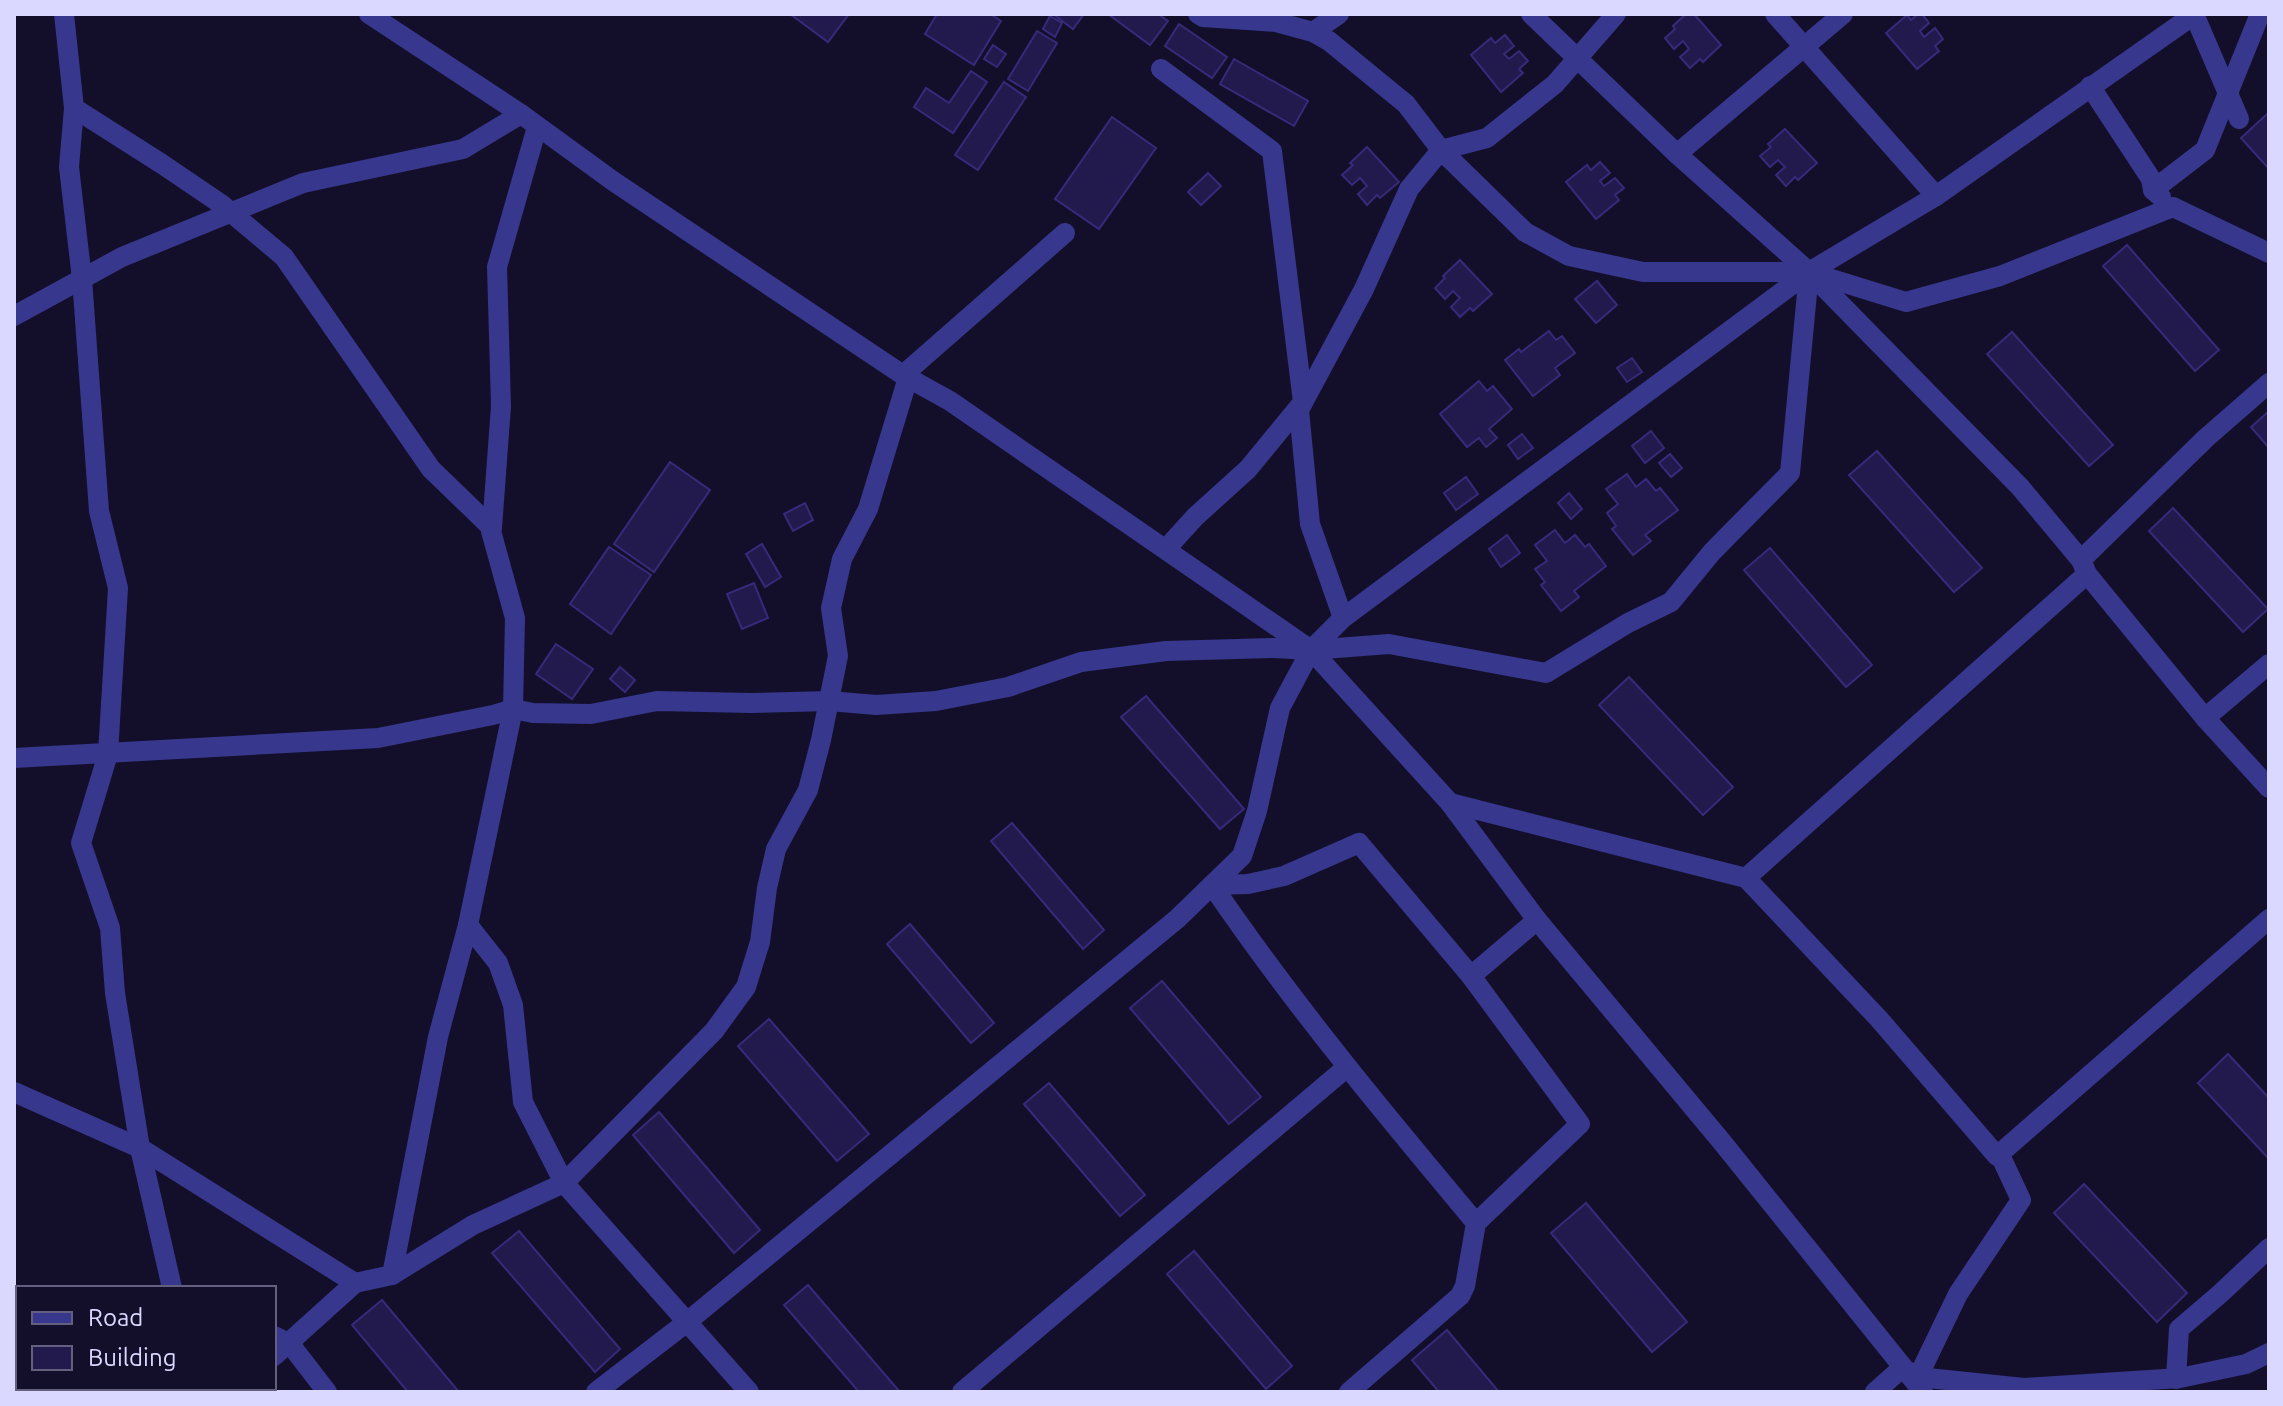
<svg xmlns="http://www.w3.org/2000/svg" width="2283" height="1406" viewBox="0 0 2283 1406" font-family="Ubuntu,sans-serif">
	<rect width="100%" height="100%" fill="#130f2a"/>
	<g fill="#22194d" stroke="#372a7a" stroke-width="2">
		<polygon points="790,14 849,14 828,42"/>
		<polygon points="937,14 990,14 1001,21 974,65 925,34"/>
		<polygon points="1053,14 1084,14 1073,29"/>
		<polygon points="1108,14 1158,14 1168,21 1150,45"/>
		<polygon points="1686,14 1694,14 1721,45 1703,62 1700,59 1690,68 1680,57 1689,49 1683,41 1674,49 1665,38 1675,29 1673,26"/>
		<polygon points="1918,14 1922,14 1929,23 1920,31 1924,37 1935,28 1943,39 1935,46 1939,51 1917,69 1886,33 1907,15 1911,20"/>
		<polygon points="1050,16 1062,23 1055,37 1043,29"/>
		<polygon points="1179,24 1227,57 1212,78 1165,46"/>
		<polygon points="1037,31 1057,43 1028,91 1008,79"/>
		<polygon points="1505,35 1514,46 1504,54 1509,59 1519,51 1528,61 1519,69 1523,73 1501,92 1471,55 1491,38 1495,43"/>
		<polygon points="993,45 1006,54 997,67 984,59"/>
		<polygon points="1234,59 1308,101 1294,126 1220,84"/>
		<polygon points="971,71 987,82 953,133 914,107 926,88 949,103"/>
		<polygon points="1004,82 1026,97 978,170 955,155"/>
		<polygon points="2267,114 2269,117 2269,169 2241,138"/>
		<polygon points="1112,117 1156,148 1099,229 1055,199"/>
		<polygon points="1785,129 1817,163 1798,180 1795,177 1786,186 1776,175 1785,167 1778,160 1770,167 1760,156 1771,147 1768,144"/>
		<polygon points="1367,147 1399,182 1380,198 1377,195 1367,205 1358,194 1367,186 1360,178 1352,185 1342,175 1353,165 1350,163"/>
		<polygon points="1600,162 1610,173 1600,181 1604,186 1615,178 1624,188 1615,195 1619,200 1596,219 1566,182 1587,165 1591,170"/>
		<polygon points="1208,173 1221,186 1201,205 1188,192"/>
		<polygon points="2127,245 2219,350 2195,371 2103,266"/>
		<polygon points="1460,260 1492,294 1473,311 1470,308 1460,317 1451,307 1460,298 1453,291 1445,299 1435,288 1445,278 1443,276"/>
		<polygon points="1597,281 1617,305 1596,323 1575,299"/>
		<polygon points="1549,331 1556,340 1562,336 1575,353 1555,368 1560,375 1533,396 1505,360 1519,349 1521,352"/>
		<polygon points="2012,332 2113,445 2089,466 1987,354"/>
		<polygon points="1632,358 1642,372 1627,382 1617,368"/>
		<polygon points="1479,381 1487,391 1493,386 1512,409 1489,429 1497,438 1486,447 1479,438 1467,447 1440,414"/>
		<polygon points="2269,411 2269,448 2251,427"/>
		<polygon points="1651,431 1664,448 1645,463 1632,446"/>
		<polygon points="1522,434 1533,448 1518,459 1508,445"/>
		<polygon points="1877,451 1982,568 1954,592 1849,475"/>
		<polygon points="1670,454 1682,468 1671,477 1659,463"/>
		<polygon points="670,462 710,490 654,572 614,544"/>
		<polygon points="1627,474 1636,487 1646,479 1656,491 1660,488 1678,510 1645,535 1651,541 1633,555 1612,529 1616,526 1607,513 1618,504 1606,489"/>
		<polygon points="1466,477 1478,494 1456,510 1444,493"/>
		<polygon points="1569,493 1582,509 1571,519 1558,503"/>
		<polygon points="805,503 813,520 793,531 784,514"/>
		<polygon points="2173,508 2268,609 2243,632 2149,531"/>
		<polygon points="1555,530 1565,543 1575,535 1585,547 1589,544 1606,566 1574,591 1579,597 1561,611 1541,585 1545,582 1535,569 1547,561 1535,545"/>
		<polygon points="1507,535 1520,553 1501,567 1489,549"/>
		<polygon points="762,544 781,577 765,587 746,554"/>
		<polygon points="609,547 651,575 611,634 570,604"/>
		<polygon points="1770,548 1872,665 1846,687 1744,570"/>
		<polygon points="754,583 768,618 742,629 727,594"/>
		<polygon points="556,644 593,669 572,699 536,674"/>
		<polygon points="620,667 635,680 625,692 610,679"/>
		<polygon points="1629,677 1733,787 1703,815 1599,705"/>
		<polygon points="1146,696 1244,809 1220,829 1121,717"/>
		<polygon points="1012,823 1104,930 1083,949 991,841"/>
		<polygon points="910,924 994,1023 971,1043 887,944"/>
		<polygon points="1162,981 1261,1097 1229,1124 1130,1008"/>
		<polygon points="769,1019 869,1134 837,1161 738,1046"/>
		<polygon points="2228,1054 2269,1098 2269,1159 2198,1083"/>
		<polygon points="1049,1083 1145,1195 1120,1216 1024,1104"/>
		<polygon points="659,1112 760,1230 734,1253 633,1135"/>
		<polygon points="2084,1184 2187,1293 2157,1322 2054,1213"/>
		<polygon points="1586,1203 1687,1322 1652,1352 1551,1233"/>
		<polygon points="519,1231 620,1349 595,1372 492,1253"/>
		<polygon points="1194,1251 1292,1366 1266,1389 1167,1274"/>
		<polygon points="808,1285 900,1392 859,1392 784,1305"/>
		<polygon points="382,1300 459,1392 408,1392 352,1325"/>
		<polygon points="1447,1330 1499,1392 1439,1392 1412,1360"/>
	</g>
	<g fill="none" stroke-linecap="round" stroke-linejoin="round">
		<g stroke="#37378d" stroke-width="20">
			<polyline points="64,14 74,108 69,167 82,279 99,511 118,588 108,754 81,843 110,928 115,993 140,1148 172,1288"/>
			<polyline points="369,14 521,114 613,181 903,375 950,401 1311,650 1450,803 1537,920 1722,1142 1923,1392"/>
			<polyline points="1198,14 1203,17 1276,22 1313,32 1329,41 1406,104 1441,150 1525,232 1569,256 1643,272 1809,272 1906,302 2000,276 2173,207 2269,253"/>
			<polyline points="1531,14 1677,154 1809,272 2020,487 2081,560 2087,574 2205,718 2269,788"/>
			<polyline points="1775,14 1936,196"/>
			<polyline points="2194,14 2239,119"/>
			<polyline points="1313,32 1339,14"/>
			<polyline points="1161,69 1272,151 1303,402 1248,469 1195,517 1166,549"/>
			<polyline points="2090,86 2151,179 2153,190 2161,197"/>
			<polyline points="74,108 162,164 221,204 284,257 431,469 492,528 491,531 515,618 513,709 468,925"/>
			<polyline points="1677,154 1843,14"/>
			<polyline points="2153,190 2205,150 2260,14"/>
			<polyline points="14,316 122,257 303,183 463,149 521,114"/>
			<polyline points="903,375 1065,233"/>
			<polyline points="492,528 501,406 497,267 537,127"/>
			<polyline points="2081,560 2206,438 2269,383"/>
			<polyline points="1343,618 1310,524 1299,410 1364,289 1409,189 1441,150 1487,138 1555,84 1616,14"/>
			<polyline points="2205,718 2269,664"/>
			<polyline points="14,758 378,738 493,715 513,709 533,713 591,714 657,701 751,703 829,701 876,705 936,701 1008,687 1081,662 1166,651 1274,648 1311,650 1389,644 1546,673 1628,623 1671,602 1712,552 1790,473 1809,272"/>
			<polyline points="1450,803 1746,878 1879,1019 1997,1156 2269,919"/>
			<polyline points="1746,878 2087,574"/>
			<polyline points="1212,885 1248,884 1284,876 1359,843 1471,976 1580,1124 1476,1223"/>
			<path d="M1212 885C1293 1004 1384 1113 1476 1223L1465 1286 1460 1296 1349 1392"/>
			<polyline points="1471,976 1537,920"/>
			<polyline points="14,1092 140,1148 355,1283"/>
			<polyline points="392,1275 438,1037 468,925 498,963 513,1005 523,1102 564,1183 749,1392"/>
			<polyline points="274,1336 290,1344 327,1392"/>
			<polyline points="274,1356 355,1283 392,1275 473,1225 564,1183 714,1031 746,987 760,942 767,888 776,849 808,790 821,740 838,656 831,608 842,559 868,509 911,368"/>
			<polyline points="1918,1377 1958,1294 2021,1200 2000,1155"/>
			<polyline points="14,1378 18,1387"/>
			<polyline points="2176,1379 2179,1329 2221,1293 2269,1248"/>
			<polyline points="195,1388 196,1392"/>
			<polyline points="229,1392 234,1388"/>
			<polyline points="596,1392 687,1322 1177,919 1242,856 1257,811 1280,708 1311,650 1343,618 1809,272 1936,196 2195,14"/>
			<polyline points="962,1392 1346,1068"/>
			<polyline points="1875,1392 1902,1368 1918,1377 2024,1388 2180,1378 2246,1364 2269,1353"/>
		</g>
	</g>
	<rect width="2283" height="1406" fill="none" stroke="#dbd8ff" stroke-width="32"/>
	<rect x="16" y="1286" width="260" height="104" fill="#130f2a" stroke="#635f7f" stroke-width="2"/>
	<rect x="32" y="1312" width="40" height="12" fill="#37378d" stroke="#635f7f" stroke-width="2"/>
	<text x="88" y="1326" font-size="24" fill="#dbd8ff">Road</text>
	<rect x="32" y="1346" width="40" height="24" fill="#22194d" stroke="#635f7f" stroke-width="2"/>
	<text x="88" y="1366" font-size="24" fill="#dbd8ff">Building</text>
</svg>
